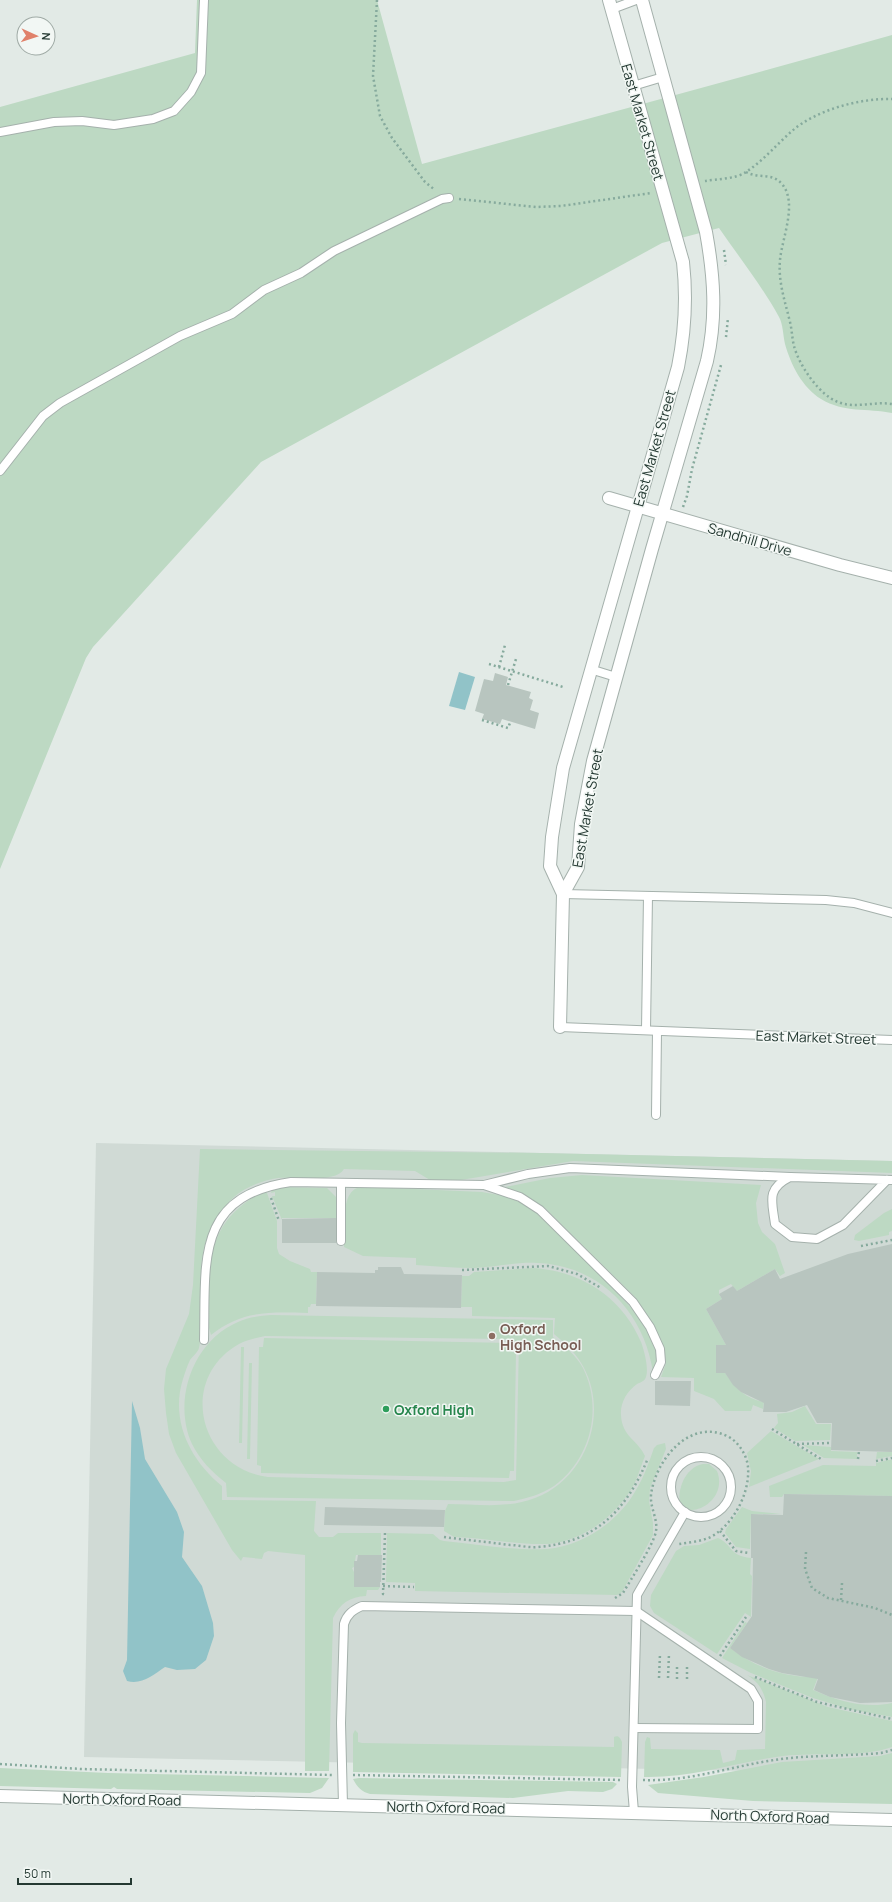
<svg xmlns="http://www.w3.org/2000/svg" width="892" height="1902" viewBox="0 0 892 1902" font-family="Manrope,sans-serif">
	<rect width="100%" height="100%" fill="#e2eae6"/>
	<polygon fill="#d0dad5" points="96,1143 892,1161 892,1774 84,1757"/>
	<g fill="#bdd9c3" fill-rule="evenodd">
		<path d="M197 0H377L422 164C579 121 736 79 892 35V413C867 408 844 413 821 399 802 387 791 365 785 344 783 335 783 324 779 317 762 286 739 257 719 228L662 243 261 462 93 647 86 658 0 869V107L195 53Z"/>
		<path d="M200 1149 541 1153 892 1161V1173L573 1161 461 1180H430L415 1171 344 1169C335 1184 295 1176 278 1178 264 1180 245 1187 234 1197 196 1234 201 1268 200 1317 200 1327 201 1339 199 1348 198 1352 193 1356 190 1360 187 1366 185 1373 183 1379 170 1420 190 1460 222 1486V1500L316 1501 314 1531 319 1537H333L338 1533H381V1555H356L354 1567 352 1568 354 1572V1587H380L378 1590H367L366 1596C350 1597 340 1603 333 1618L329 1771H305V1555L268 1551 264 1553 262 1559 243 1557 241 1561 232 1550 176 1453 169 1434 166 1413 164 1389 166 1369 189 1314 193 1285Z"/>
		<path d="M582 1175 761 1185 756 1203 758 1223 762 1232 775 1244 785 1273 780 1276 775 1269 737 1291 731 1284 719 1290V1294L722 1299 706 1309 726 1345H716L717 1373H725C735 1388 746 1399 764 1402L763 1409 753 1405 751 1411H725L714 1399 694 1391V1378L661 1377 666 1363 662 1342 635 1297 545 1208 525 1195 505 1187 550 1178Z"/>
		<polygon points="281,1187 327,1188 336,1197 337,1218 282,1218 282,1220 272,1196 275,1196 275,1192 271,1193 272,1189"/>
		<path d="M370 1187 482 1192 505 1196 524 1204 541 1216 603 1278 635 1312 644 1325 656 1350 658 1358 653 1372C644 1312 599 1265 537 1263 516 1262 495 1267 474 1268 455 1268 435 1266 416 1265V1258L363 1256 344 1247C345 1232 340 1195 357 1188 360 1187 366 1188 370 1187Z"/>
		<path d="M264 1191 267 1193 277 1221V1248L279 1254 290 1261 310 1269 311 1272H317L316 1304H311L310 1307H308V1313C270 1312 242 1310 211 1335L209 1328C210 1266 202 1224 264 1191Z"/>
		<polygon points="892,1209 892,1231 889,1232 889,1235 859,1241 854,1240 855,1235 884,1213"/>
		<path d="M533 1268C581 1271 622 1297 641 1342 644 1350 649 1368 646 1377 645 1381 641 1382 637 1384 627 1391 620 1403 621 1415 622 1437 638 1440 645 1456 640 1468 638 1478 632 1488 614 1517 583 1541 548 1544 517 1545 485 1538 454 1537L444 1531 445 1511 448 1504C476 1504 508 1509 535 1498 585 1479 609 1416 584 1368 577 1354 566 1344 554 1334L555 1318 472 1316V1307H461L462 1276H469L474 1272Z"/>
		<path d="M271 1315 553 1320V1337C564 1346 576 1355 583 1368 603 1408 591 1459 554 1486 542 1494 528 1498 514 1501L227 1497 226 1483C212 1472 200 1460 192 1444 172 1400 193 1341 238 1322 248 1317 260 1316 271 1315ZM265 1336 505 1339 519 1342 516 1480 504 1482 268 1477C199 1468 177 1379 239 1344 247 1340 256 1338 265 1336Z"/>
		<polygon points="264,1338 512,1343 512,1352 516,1352 514,1471 510,1471 509,1478 261,1473 261,1466 257,1465 259,1347 263,1347"/>
		<polygon points="241,1347 244,1347 242,1443 239,1443"/>
		<polygon points="249,1363 252,1363 250,1459 247,1459"/>
		<polygon points="805,1406 816,1424 831,1424 830,1440 795,1441 774,1428 778,1423 777,1414 792,1412"/>
		<polygon points="771,1431 819,1459 749,1487 751,1471 747,1453"/>
		<path d="M665 1443 666 1449 650 1488 649 1501 653 1523V1535L622 1592 617 1595 415 1591V1583L386 1582 387 1533 433 1534 440 1540 444 1541C477 1544 514 1551 547 1549 583 1546 619 1521 636 1490 644 1477 649 1462 654 1448L657 1445Z"/>
		<polygon points="803,1445 831,1447 831,1451 857,1452 857,1459 824,1458"/>
		<polygon points="877,1452 892,1452 892,1456 876,1459"/>
		<polygon points="888,1460 892,1460 892,1496 784,1494 782,1497 770,1497 769,1486 823,1465 876,1466 876,1463"/>
		<path d="M703 1464H709L717 1471C732 1509 663 1531 683 1481 687 1473 694 1465 703 1464Z"/>
		<polygon points="742,1507 752,1511 781,1514 751,1514 750,1549 736,1547 725,1533 726,1529"/>
		<path d="M718 1538C733 1545 729 1556 751 1558L750 1574 752 1576 751 1617 745 1613 717 1654 654 1613 650 1606 651 1595 676 1551 684 1546 699 1545Z"/>
		<path d="M745 1622 747 1623 730 1648C756 1668 786 1678 818 1677L813 1690C838 1701 865 1709 892 1703V1717L849 1709 813 1698 751 1673 722 1658Z"/>
		<path d="M747 1675 828 1707 892 1721V1747C862 1758 815 1752 783 1756 736 1762 692 1778 644 1777L645 1742 647 1737 650 1738 651 1749 720 1750 723 1763 735 1760 737 1750 765 1749 766 1702C763 1689 758 1682 747 1675Z"/>
		<path d="M355 1730 358 1733V1742L362 1743 614 1747V1737C619 1735 620 1738 622 1742L621 1777 353 1772V1734Z"/>
		<polygon points="892,1753 892,1804 753,1801 658,1793 648,1785 704,1777 782,1762 880,1756"/>
		<polygon points="0,1768 108,1773 329,1778 322,1788 310,1793 117,1789 114,1787 111,1789 0,1786"/>
		<path d="M359 1778 613 1782 617 1784 612 1789 603 1792 568 1791 513 1798 370 1794C362 1792 357 1787 353 1779Z"/>
	</g>
	<g fill="#91c3c8">
		<polygon points="459,672 475,677 465,710 449,706"/>
		<path d="M132 1401 140 1428 145 1459 177 1512 184 1532 182 1557 202 1586 213 1623 214 1636 206 1660 195 1669 177 1670 165 1667C153 1675 142 1685 127 1681L123 1671 127 1660Z"/>
	</g>
	<g fill="#b8c5bf">
		<polygon points="495,673 508,677 506,685 531,692 529,698 533,700 530,710 539,713 535,729 502,719 500,724 482,719 484,714 475,711 484,679 493,681"/>
		<polygon points="336,1218 336,1243 282,1243 282,1219"/>
		<polygon points="892,1244 892,1452 831,1450 832,1423 817,1423 807,1405 786,1412 763,1412 764,1403 741,1392 733,1385 725,1373 716,1373 716,1345 726,1345 706,1309 722,1299 719,1294 733,1286 737,1291 775,1269 780,1279 848,1254"/>
		<polygon points="378,1267 401,1267 404,1274 462,1275 461,1308 316,1306 317,1272 375,1273 375,1270 378,1270"/>
		<polygon points="655,1381 691,1381 690,1406 655,1405"/>
		<polygon points="784,1494 892,1496 892,1702 860,1703 830,1697 814,1690 818,1679 782,1673 769,1669 742,1657 730,1648 752,1616 753,1558 751,1558 751,1514 783,1515"/>
		<polygon points="325,1507 445,1510 444,1527 324,1525"/>
		<polygon points="358,1555 382,1555 381,1582 380,1582 380,1587 354,1587 354,1561 357,1561"/>
	</g>
	<g fill="none" stroke-linecap="round" stroke-linejoin="round">
		<g stroke="#a5b1ac" stroke-width="10">
			<g id="lane">
				<polyline points="612,9 636,0"/>
				<polyline points="633,86 663,77"/>
				<polyline points="0,132 54,122 82,121 114,125 153,119 174,111 191,92 201,73 204,0"/>
				<polyline points="0,471 43,416 60,403 180,336 232,314 264,290 301,273 334,251 442,199 449,198"/>
				<polyline points="590,669 616,677"/>
				<polyline points="563,894 826,900 854,903 892,913"/>
				<polyline points="560,1027 892,1040"/>
				<polyline points="646,1030 648,896"/>
				<polyline points="656,1115 657,1031"/>
				<path d="M887 1180 843 1225 817 1239 792 1237 775 1224C772 1201 766 1189 790 1177L892 1180"/>
				<polyline points="484,1185 528,1174 570,1168 790,1177"/>
				<polyline points="341,1241 341,1183"/>
				<path d="M204 1340C206 1263 194 1196 291 1182L484 1185 520 1197 540 1210 633 1302 650 1327 660 1349 661 1362 655 1375"/>
				<circle cx="701" cy="1487" r="30"/>
				<path d="M343 1805 341 1723 344 1624C347 1614 353 1610 362 1606L636 1611 751 1689 758 1701V1729L634 1728"/>
				<polyline points="634,1812 632,1787 637,1595 685,1512"/>
			</g>
		</g>
		<g stroke="#a5b1ac" stroke-width="14">
			<g id="street">
				<polyline points="609,498 840,565 892,578"/>
				<path d="M563 894 578 867 581 824 593 761 652 549 707 361C717 317 714 276 706 232L642 0"/>
				<path d="M560 1027 563 894 550 866 552 837 563 768 678 367C685 332 687 298 683 262L609 0"/>
				<polyline points="0,1796 892,1820"/>
			</g>
		</g>
		<g stroke="#86aa9d" stroke-width="2.5" stroke-dasharray="2 3" stroke-linecap="butt">
			<polyline points="377,0 373,76 380,116 392,138 425,182 435,190"/>
			<path d="M746 172C758 179 772 172 782 184 798 203 782 238 780 260 778 282 785 301 790 322 792 330 792 338 794 346 799 365 819 395 838 402 855 409 875 401 892 404"/>
			<path d="M705 181C717 179 736 179 746 172 763 161 777 144 792 131 816 110 860 98 892 99"/>
			<polyline points="459,199 536,207 561,206 651,193"/>
			<polyline points="724,250 726,265"/>
			<polyline points="726,337 728,318"/>
			<polyline points="683,507 687,496 692,469 721,365"/>
			<polyline points="489,664 563,687"/>
			<polyline points="499,667 505,645"/>
			<polyline points="508,685 516,659"/>
			<polyline points="482,720 508,728 510,723"/>
			<polyline points="271,1198 279,1221"/>
			<polyline points="861,1246 892,1240"/>
			<polyline points="462,1270 548,1266 577,1274 601,1288"/>
			<polyline points="772,1429 821,1459"/>
			<polyline points="797,1444 829,1443"/>
			<polyline points="858,1459 859,1451"/>
			<polyline points="876,1461 892,1458"/>
			<polyline points="720,1531 736,1551 749,1553"/>
			<polyline points="385,1533 383,1594 386,1594"/>
			<path d="M444 1537C466 1540 488 1542 510 1545 519 1545 528 1548 537 1547 595 1543 627 1510 648 1458"/>
			<polyline points="806,1552 805,1569 812,1588 828,1598 875,1608 892,1615"/>
			<polyline points="383,1586 414,1587"/>
			<path d="M615 1598 623 1593C631 1579 654 1544 656 1531 658 1519 650 1508 651 1495 655 1461 689 1418 727 1436 738 1441 747 1455 748 1467 750 1491 736 1519 717 1533 707 1541 692 1542 679 1544"/>
			<polyline points="841,1600 842,1583"/>
			<polyline points="720,1656 746,1617"/>
			<polyline points="687,1667 687,1679"/>
			<polyline points="755,1677 817,1702 892,1719"/>
			<polyline points="659,1678 660,1654"/>
			<polyline points="668,1678 669,1654"/>
			<polyline points="677,1679 677,1667"/>
			<polyline points="0,1764 81,1769 332,1775"/>
			<polyline points="353,1775 622,1780"/>
			<path d="M643 1780C690 1782 735 1765 781 1759 814 1755 848 1756 881 1753L892 1750"/>
		</g>
		<use href="#lane" stroke="#fff" stroke-width="8"/>
		<use href="#street" stroke="#fff" stroke-width="12"/>
	</g>
	<circle fill="#8d6e63" stroke="#f2f7f4" stroke-width="1.5" cx="492" cy="1336" r="4"/>
	<circle fill="#2e9e5b" stroke="#f2f7f4" stroke-width="1.5" cx="386" cy="1409" r="4"/>
	<g text-anchor="middle" dominant-baseline="central" stroke-width="3" stroke-linejoin="round" paint-order="stroke">
		<g font-size="14" fill="#243932" stroke="#f2f7f4">
			<text transform="translate(643 122) rotate(74)">East Market Street</text>
			<text transform="translate(654 448) rotate(-74)">East Market Street</text>
			<text transform="translate(750 539) rotate(16)">Sandhill Drive</text>
			<text transform="translate(587 808) rotate(-80)">East Market Street</text>
			<text transform="translate(816 1037) rotate(2)">East Market Street</text>
			<text transform="translate(122 1799) rotate(1)">North Oxford Road</text>
			<text transform="translate(446 1807) rotate(1)">North Oxford Road</text>
			<text transform="translate(770 1816) rotate(2)">North Oxford Road</text>
		</g>
		<g font-size="14" font-weight="bold" fill="#785e54" stroke="#f2f7f4" text-anchor="start">
			<text x="500" y="1328">Oxford<tspan x="500" dy="16">High School</tspan></text>
		</g>
		<g font-size="14" font-weight="bold" fill="#27864d" stroke="#f2f7f4" text-anchor="start">
			<text x="394" y="1409">Oxford High</text>
		</g>
	</g>
	<g transform="translate(36 36) rotate(93)"><circle r="19" fill="#f2f7f4" stroke="#a0aba6"/>
	<path d="M0-3L7 15L0 10L-7 15Z" fill="#e0816a"/>
	<text y="-6" font-size="11" font-weight="bold" text-anchor="middle" fill="#243932">N</text>
	</g>
	<path d="M18 1878v6h113v-6" fill="none" stroke="#243932" stroke-width="2"/>
	<text x="24" y="1878" font-size="12" fill="#243932" stroke="#f2f7f4" stroke-width="3" paint-order="stroke">50 m</text>
</svg>
